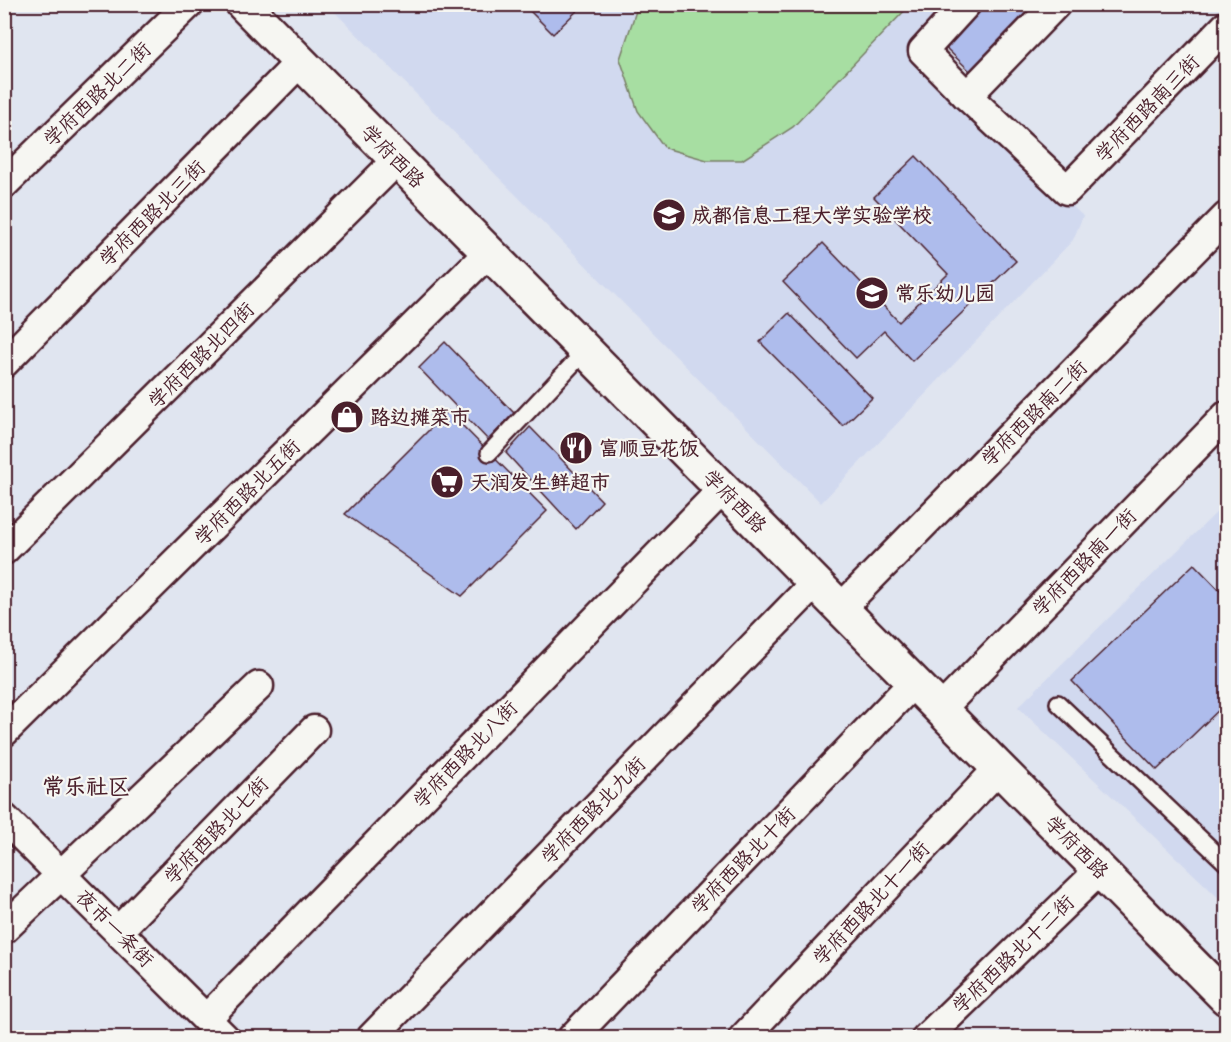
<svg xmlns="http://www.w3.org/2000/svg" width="1231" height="1042" viewBox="0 0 1231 1042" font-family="Itim,'LXGW WenKai TC',sans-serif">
	<rect width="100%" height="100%" fill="#e0e5f0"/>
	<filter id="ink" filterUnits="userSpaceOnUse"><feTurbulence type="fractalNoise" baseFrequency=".0167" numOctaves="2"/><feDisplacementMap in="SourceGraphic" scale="12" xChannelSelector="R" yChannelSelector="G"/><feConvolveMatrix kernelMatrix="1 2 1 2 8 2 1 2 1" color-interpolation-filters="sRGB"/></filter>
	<g filter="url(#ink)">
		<g fill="#d1d9ef">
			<polygon points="328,5 954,5 909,53 938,83 1083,216 1073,240 821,503"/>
			<polygon points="1226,503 1226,905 1018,707"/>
		</g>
		<polygon fill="#a7dea2" stroke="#787e66" stroke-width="1.5" points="638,5 638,4 910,5 793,127 742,160 707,160 665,148 638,111 620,59"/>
		<g fill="#aebcec" stroke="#4a1f2b" stroke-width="1.5">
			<polygon points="523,4 584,4 553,34"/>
			<polygon points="984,4 1036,4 971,72 944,46"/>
			<polygon points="916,156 1016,261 912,361 884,331 856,358 783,282 823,243 899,322 948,274 874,197"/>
			<polygon points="789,313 872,398 843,426 760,342"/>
			<polygon points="445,342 514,413 488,440 419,368"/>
			<polygon points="448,411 547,511 462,596 345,514"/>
			<polygon points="530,427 602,501 576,529 506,453"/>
			<polygon points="1194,564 1226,597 1226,703 1157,770 1072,681"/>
		</g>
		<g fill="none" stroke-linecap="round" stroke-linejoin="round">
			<g stroke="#4a1f2b" stroke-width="20">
				<g id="lane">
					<polyline points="489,453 586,350"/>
					<polyline points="1058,703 1226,863"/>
				</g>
			</g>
			<g stroke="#4a1f2b" stroke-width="33">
				<g id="street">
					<polyline points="966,4 923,51 967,96 1067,190 1226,26"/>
					<polyline points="967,96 1056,4"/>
					<polyline points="4,184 189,4"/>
					<polyline points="4,363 300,62"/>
					<polyline points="4,550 397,160"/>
					<polyline points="841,608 1226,217"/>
					<polyline points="941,709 1226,416"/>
					<polyline points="4,732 489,252"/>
					<polyline points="4,818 225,1038"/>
					<polyline points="4,929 259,686"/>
					<polyline points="118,931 314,730"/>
					<polyline points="206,1019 723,489"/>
					<polyline points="371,1038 815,583"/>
					<polyline points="572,1038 914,682"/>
					<polyline points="743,1038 999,768"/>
					<polyline points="926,1038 1100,870"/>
				</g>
			</g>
			<g stroke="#4a1f2b" stroke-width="38">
				<polyline id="secondary" points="243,4 1226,998"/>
			</g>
			<use href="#lane" stroke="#f6f6f2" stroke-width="15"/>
			<use href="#street" stroke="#f6f6f2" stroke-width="28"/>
			<use href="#secondary" stroke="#f6f6f2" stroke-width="33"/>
		</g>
	</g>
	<defs>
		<g id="school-disc" transform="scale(1.725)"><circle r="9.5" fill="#4a1f2b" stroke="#f6f6f2"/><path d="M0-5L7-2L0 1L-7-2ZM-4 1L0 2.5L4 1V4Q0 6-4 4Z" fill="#fff"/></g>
		<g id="shop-disc" transform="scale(1.725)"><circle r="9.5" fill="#4a1f2b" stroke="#f6f6f2"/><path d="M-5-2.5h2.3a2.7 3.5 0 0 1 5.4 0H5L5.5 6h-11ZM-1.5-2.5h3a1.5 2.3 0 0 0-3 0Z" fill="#fff"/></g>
		<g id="restaurant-disc" transform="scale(1.725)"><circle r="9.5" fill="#4a1f2b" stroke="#f6f6f2"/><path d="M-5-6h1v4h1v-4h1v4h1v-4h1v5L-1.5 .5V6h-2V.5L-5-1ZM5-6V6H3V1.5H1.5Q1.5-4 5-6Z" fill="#fff"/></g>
		<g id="supermarket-disc" transform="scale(1.725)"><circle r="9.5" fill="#4a1f2b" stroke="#f6f6f2"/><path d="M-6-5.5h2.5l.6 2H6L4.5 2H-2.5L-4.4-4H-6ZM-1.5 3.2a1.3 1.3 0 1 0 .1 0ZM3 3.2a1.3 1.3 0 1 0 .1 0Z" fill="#fff"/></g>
	</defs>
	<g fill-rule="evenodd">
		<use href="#school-disc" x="669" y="215"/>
		<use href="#school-disc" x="872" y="293"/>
		<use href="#shop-disc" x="347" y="417"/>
		<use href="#restaurant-disc" x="576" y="448"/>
		<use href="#supermarket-disc" x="447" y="482"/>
	</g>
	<g text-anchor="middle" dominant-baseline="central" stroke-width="4.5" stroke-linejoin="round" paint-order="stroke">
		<g font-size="20" fill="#4a1f2b" stroke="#f6f6f2">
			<text transform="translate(97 94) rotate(-44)">学府西路北二街</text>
			<text transform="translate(1147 108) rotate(-46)">学府西路南三街</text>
			<text transform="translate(393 156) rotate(45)">学府西路</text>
			<text transform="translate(152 213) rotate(-45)">学府西路北三街</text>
			<text transform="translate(201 355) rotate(-45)">学府西路北四街</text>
			<text transform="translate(1034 413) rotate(-45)">学府西路南二街</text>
			<text transform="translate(247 492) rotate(-45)">学府西路北五街</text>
			<text transform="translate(735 501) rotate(45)">学府西路</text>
			<text transform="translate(1084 562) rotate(-46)">学府西路南一街</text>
			<text transform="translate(465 754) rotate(-46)">学府西路北八街</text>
			<text transform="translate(593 810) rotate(-46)">学府西路北九街</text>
			<text transform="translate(216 830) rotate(-46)">学府西路北七街</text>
			<text transform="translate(1077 847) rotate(45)">学府西路</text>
			<text transform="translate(743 860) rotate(-46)">学府西路北十街</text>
			<text transform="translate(871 903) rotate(-47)">学府西路北十一街</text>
			<text transform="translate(115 928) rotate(45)">夜市一条街</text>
			<text transform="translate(1013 954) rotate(-44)">学府西路北十二街</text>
		</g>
		<g font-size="20" font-weight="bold" fill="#4a1f2b" stroke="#f6f6f2" text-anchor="start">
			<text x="692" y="215">成都信息工程大学实验学校</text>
			<text x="895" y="293">常乐幼儿园</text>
			<text x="370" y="417">路边摊菜市</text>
			<text x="599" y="448">富顺豆花饭</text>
			<text x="470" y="482">天润发生鲜超市</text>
		</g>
		<g font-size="22" font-weight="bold" fill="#4a1f2b" stroke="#f6f6f2">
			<text x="86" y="786">常乐社区</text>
		</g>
	</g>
	<rect width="1231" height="1042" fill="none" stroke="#f6f6f2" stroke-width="24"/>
	<rect x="12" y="12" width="1207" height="1018" fill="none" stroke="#4a1f2b" stroke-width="2" filter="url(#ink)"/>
</svg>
